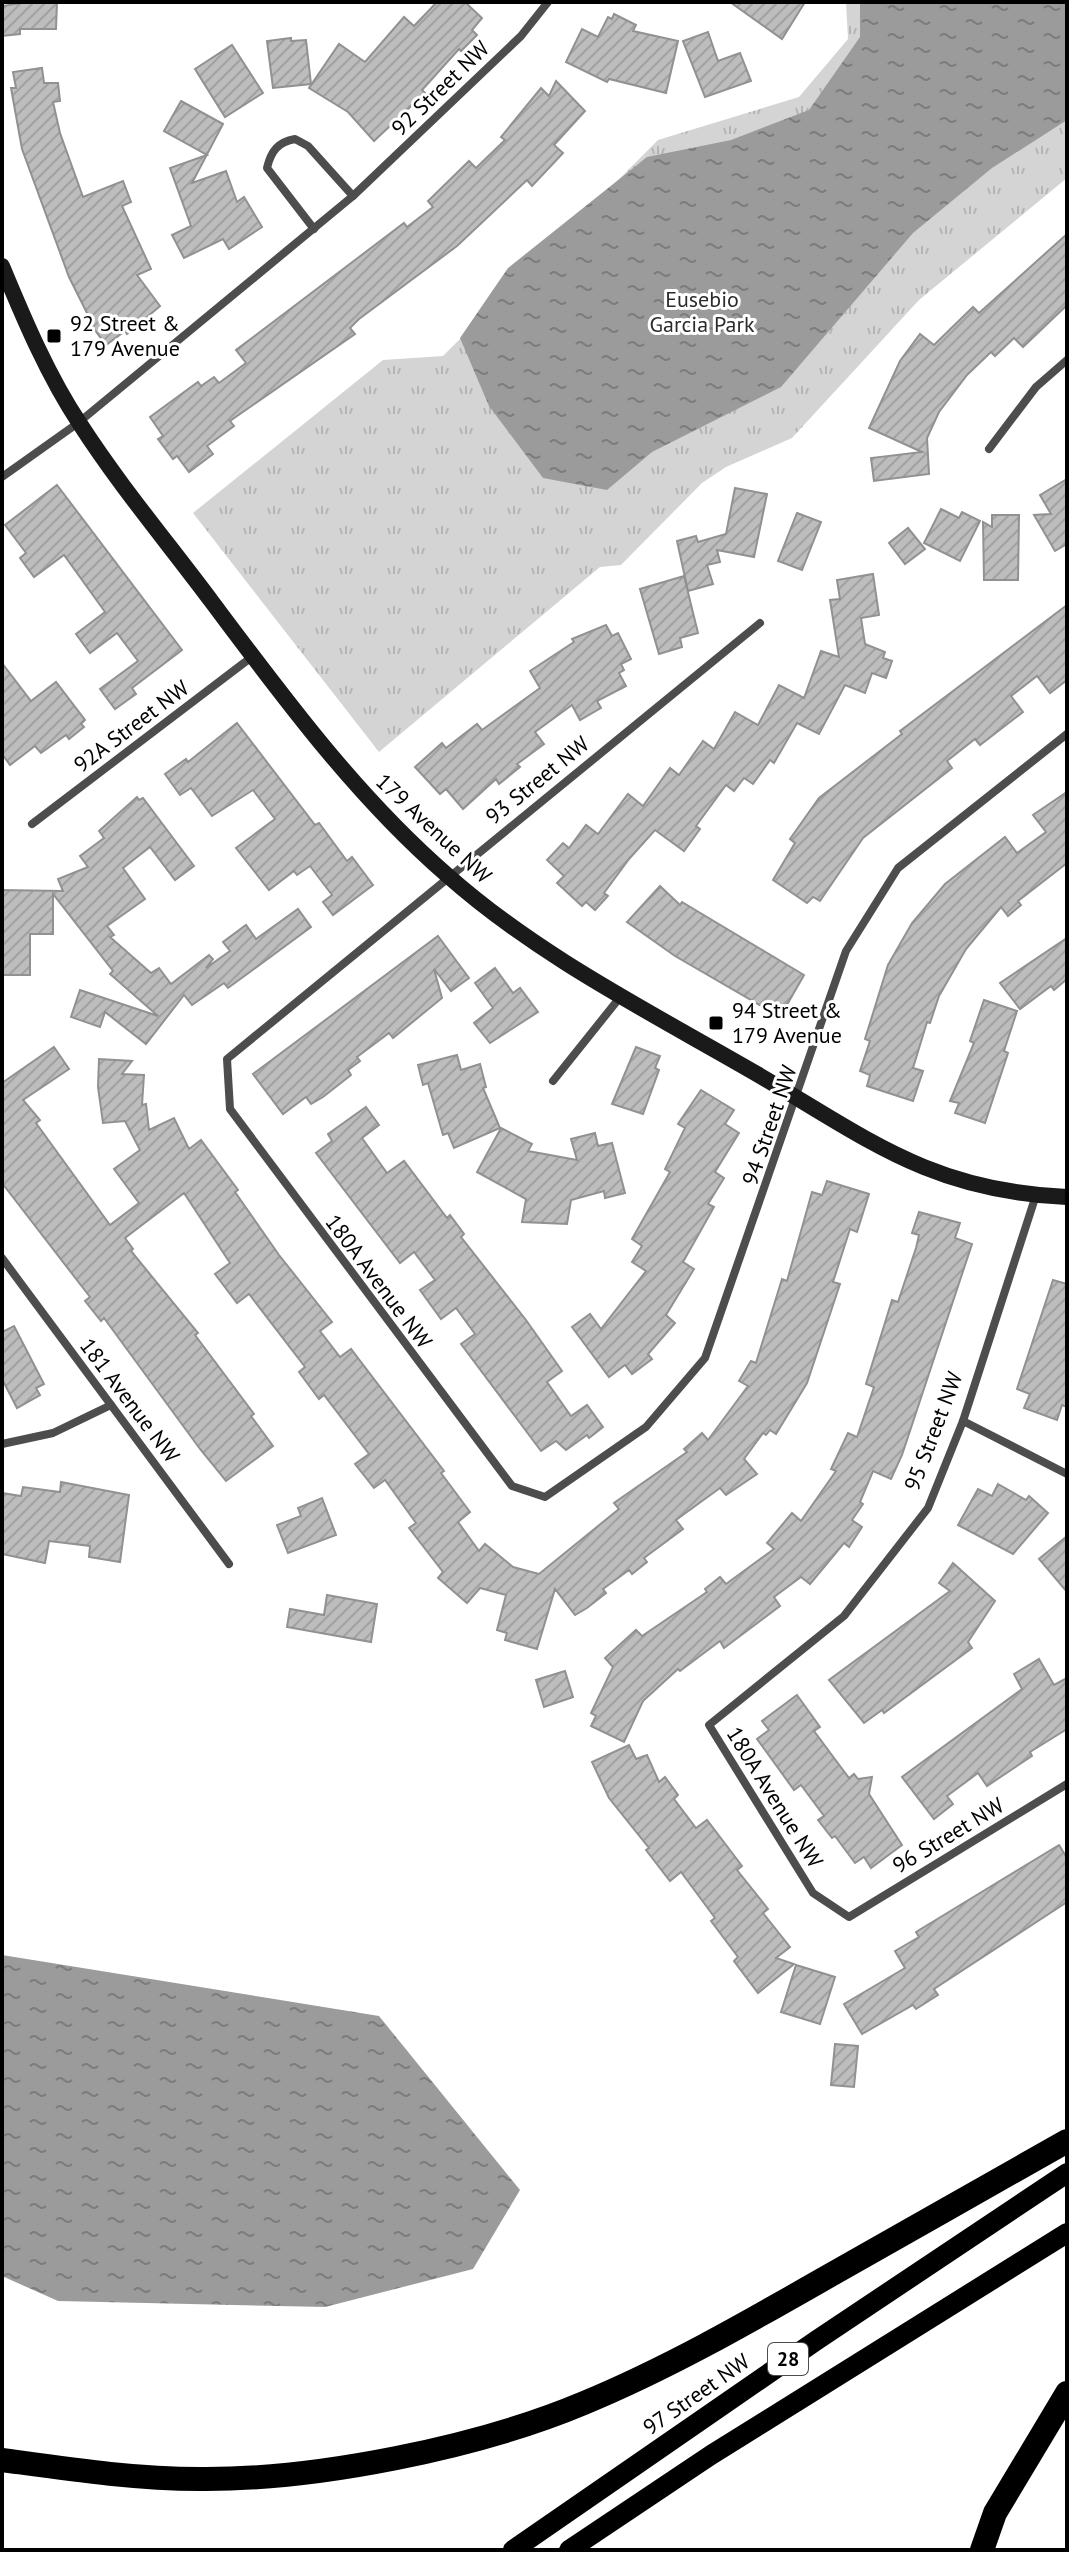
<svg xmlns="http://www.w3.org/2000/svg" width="1069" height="2552" viewBox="0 0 1069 2552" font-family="'PT Sans',sans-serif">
	<defs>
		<pattern id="park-tufts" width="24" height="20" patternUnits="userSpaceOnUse" patternTransform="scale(2)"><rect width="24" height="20" fill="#d4d4d4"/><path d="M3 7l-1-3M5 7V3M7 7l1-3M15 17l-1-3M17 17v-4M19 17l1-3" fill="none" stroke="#b4b4b4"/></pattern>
		<pattern id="water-ripples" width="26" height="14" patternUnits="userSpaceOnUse" patternTransform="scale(2)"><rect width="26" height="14" fill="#9b9b9b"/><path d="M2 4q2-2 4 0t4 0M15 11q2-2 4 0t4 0" fill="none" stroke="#7c7c7c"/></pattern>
		<pattern id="building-hatch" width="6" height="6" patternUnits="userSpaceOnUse" patternTransform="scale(2)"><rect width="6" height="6" fill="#bdbdbd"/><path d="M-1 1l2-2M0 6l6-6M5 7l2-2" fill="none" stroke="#a1a1a1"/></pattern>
	</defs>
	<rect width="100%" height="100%" fill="#fff"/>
	<polygon fill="url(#park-tufts)" points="846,2 1067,2 1067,178 919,300 792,438 726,467 702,483 621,565 600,567 379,752 193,513 383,360 443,356 658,140 799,97 848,39"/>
	<g fill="url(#water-ripples)">
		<polygon points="860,2 1067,2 1067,120 992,168 913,233 781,387 652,452 607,490 543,478 489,406 460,338 508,268 647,157 731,140 809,110 860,37"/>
		<polygon points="2,1955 379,2016 520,2190 473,2269 325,2307 58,2301 2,2276"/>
	</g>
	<g fill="url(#building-hatch)" stroke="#919191" stroke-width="2">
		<polygon points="28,2 57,2 56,29 20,29 20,34 2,36 2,6"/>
		<polygon points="437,2 465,2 482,18 472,30 477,35 461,51 459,49 422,90 425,93 374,141 348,112 309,88 339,44 365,62 404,17 414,26"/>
		<polygon points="730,2 805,2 782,39"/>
		<polygon points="614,14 636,25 633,31 678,41 666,93 609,79 607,82 566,62 582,29 598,37 608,17 612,19"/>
		<polygon points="708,32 718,61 740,53 751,81 705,97 683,41"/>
		<polygon points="291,38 291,41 306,40 311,84 273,88 267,41"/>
		<polygon points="232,45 263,93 225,117 195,69"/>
		<polygon points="42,68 44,83 58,83 60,101 53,102 60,133 83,197 123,181 131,202 122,206 151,269 137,275 160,306 127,334 125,331 106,345 89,322 91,321 69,277 22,149 11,88 16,88 13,72"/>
		<polygon points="556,81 585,111 554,145 563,153 532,186 527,180 457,246 359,319 350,328 355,334 230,421 234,426 207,446 213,454 189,472 177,456 173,459 158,439 163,436 150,417 198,382 201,386 214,377 219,383 246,363 236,350 404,223 407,227 433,207 428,201 469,161 476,168 505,140 501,137 541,88 549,96"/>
		<polygon points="181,101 223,124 192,183 226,171 237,202 244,197 262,227 229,249 223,239 184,258 172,235 191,226 170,168 207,155 164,131"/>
		<polygon points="1067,234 1067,305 1023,347 1014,338 995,356 991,352 967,375 939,412 927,438 929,474 874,481 871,458 922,452 869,428 900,361 920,334 934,345 973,307 979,313"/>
		<polygon points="1067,479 1067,544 1055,551 1034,515 1051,514 1040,495"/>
		<polygon points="57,485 182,650 132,688 136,694 115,709 100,689 138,661 117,633 90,653 76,634 105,612 64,555 34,577 20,558 26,553 5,525"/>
		<polygon points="735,488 767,494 754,557 717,550 720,562 707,565 713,584 688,591 677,541 696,536 698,542 726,534"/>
		<polygon points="941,509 959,518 962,512 980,521 960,561 924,543"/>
		<polygon points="797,513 821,522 802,570 778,561"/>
		<polygon points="992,515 1019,515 1018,580 984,580 983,522 992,527"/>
		<polygon points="908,528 925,549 905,564 889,543"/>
		<polygon points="873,574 879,615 861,618 865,644 885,652 883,658 892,661 886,678 872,673 865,693 845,685 819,734 797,723 774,763 770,760 753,784 744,778 734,791 726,785 696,826 700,829 684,851 655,830 629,859 604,893 608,896 595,910 586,902 582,906 557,883 564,876 547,860 563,843 569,848 586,825 598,834 628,794 643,806 670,768 679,775 703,741 714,749 735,712 758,725 779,685 804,698 821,651 839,657 830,600 840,599 837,580"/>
		<polygon points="684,576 698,633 680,638 682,647 659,654 640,589"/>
		<polygon points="1067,605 1067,680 1050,693 1037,676 1011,696 1023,712 980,745 975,739 947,761 952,768 863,838 820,901 813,897 807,903 773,880 795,843 790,839 819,798 902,734 900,731"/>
		<polygon points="606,625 612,636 618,633 631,659 621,664 624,670 619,673 626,686 597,701 601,708 580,720 572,705 535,732 544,744 517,764 520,767 499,784 496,779 463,809 446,789 440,794 415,767 442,743 446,748 477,724 482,730 540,688 530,671 574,642 572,639"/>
		<polygon points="2,663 31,701 56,682 85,720 81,724 84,727 69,739 66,735 41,753 35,746 10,765 2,754"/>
		<polygon points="237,723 315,825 319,823 347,861 352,857 373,885 333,915 323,902 332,895 310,866 297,875 294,871 269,890 236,848 275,819 253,790 212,816 191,788 180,795 165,774 186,759 188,762"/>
		<polygon points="1067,792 1067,863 1018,901 1021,905 1008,916 1001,907 966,949 939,996 930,1023 927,1022 913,1068 923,1071 913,1101 867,1086 870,1075 860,1071 870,1041 865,1039 888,965 912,923 945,884 1005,837 1017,853 1046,832 1033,815"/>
		<polygon points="137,797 139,800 143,798 194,866 175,880 150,847 123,868 145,899 107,926 114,935 110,937 151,973 159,968 171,984 209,955 213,959 206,968 230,951 223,942 246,925 256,939 298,909 311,927 228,988 224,983 192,1005 184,995 146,1044 105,1012 100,1027 71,1017 80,990 158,1016 110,974 113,971 53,894 53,934 30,934 30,975 2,975 2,890 63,891 58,879 88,867 80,856 104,838 99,831"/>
		<polygon points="660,886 680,905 682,902 804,975 780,1017 675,956 627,922"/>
		<polygon points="438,936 469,978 451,991 434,969 442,998 393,1038 389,1033 357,1057 360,1061 348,1070 351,1075 323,1097 311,1104 306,1097 283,1114 253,1074"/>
		<polygon points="1067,938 1067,979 1054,990 1051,986 1020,1009 1000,983"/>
		<polygon points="495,968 513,993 520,988 538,1012 490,1043 474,1023 493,1008 475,983"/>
		<polygon points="984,1000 1017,1011 1004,1051 1008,1053 985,1123 955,1113 959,1103 950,1101 974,1043 970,1041"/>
		<polygon points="54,1047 69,1069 23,1100 40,1120 36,1123 110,1225 139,1203 114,1169 140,1150 125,1121 103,1123 98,1087 99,1059 132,1061 122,1074 144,1075 142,1105 146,1104 149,1130 174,1118 189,1149 201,1140 238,1190 235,1192 279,1255 332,1322 320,1331 340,1357 351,1349 444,1471 441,1473 470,1512 458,1522 479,1551 485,1544 513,1567 539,1574 619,1509 614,1503 687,1452 684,1449 702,1433 708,1440 748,1386 739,1381 751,1361 756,1363 782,1279 787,1281 812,1192 822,1195 827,1181 869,1194 857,1232 850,1229 833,1282 840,1284 807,1383 776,1434 770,1430 766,1435 763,1433 744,1459 757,1474 726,1495 720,1488 676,1520 683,1529 644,1558 647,1562 632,1574 629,1570 603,1589 606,1593 587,1608 575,1615 555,1589 537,1649 505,1640 507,1633 497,1630 506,1595 480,1588 467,1603 438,1578 443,1572 409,1528 416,1523 385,1480 374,1488 355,1464 369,1454 324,1395 319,1399 299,1372 305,1367 249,1294 237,1303 215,1274 230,1263 184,1193 125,1238 133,1249 131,1251 198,1333 195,1335 254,1414 251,1416 273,1446 226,1481 200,1449 104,1318 101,1321 85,1301 90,1297 2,1183 2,1083"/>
		<polygon points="636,1047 660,1056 655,1068 659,1070 643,1114 612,1104"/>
		<polygon points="457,1055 461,1070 480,1064 486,1087 483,1088 500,1128 454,1148 448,1133 443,1135 428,1083 423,1085 418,1065"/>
		<polygon points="701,1090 734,1110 725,1124 739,1133 715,1172 724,1178 708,1204 714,1207 683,1262 694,1269 666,1315 675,1323 648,1354 652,1359 632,1374 625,1365 609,1377 572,1327 590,1314 601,1329 646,1271 632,1262 642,1246 632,1239 670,1172 665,1169 685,1128 678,1124"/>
		<polygon points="366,1107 379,1125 362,1138 387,1173 404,1161 447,1218 450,1215 464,1234 461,1237 526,1320 562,1371 547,1382 571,1416 587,1405 603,1427 589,1438 587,1435 566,1450 556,1441 541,1451 461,1344 475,1334 456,1308 441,1319 420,1290 435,1280 414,1252 400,1263 316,1153 332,1141 328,1134"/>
		<polygon points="501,1128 532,1144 528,1151 577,1160 571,1139 595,1133 598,1146 612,1143 625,1193 605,1198 604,1191 571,1200 567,1224 522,1222 526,1199 477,1172"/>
		<polygon points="919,1212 960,1223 955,1238 972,1244 902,1455 891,1479 873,1471 860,1502 863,1504 852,1520 862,1527 849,1547 844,1543 810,1584 801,1577 774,1597 780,1606 724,1648 720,1641 680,1671 678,1669 643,1701 624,1742 591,1726 596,1716 591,1713 613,1667 605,1658 636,1630 642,1636 707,1592 705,1589 720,1577 726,1584 774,1549 767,1543 792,1513 801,1521 836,1471 831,1469 848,1433 857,1437 874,1387 866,1384 892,1300 898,1302 916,1248 919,1235 912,1233"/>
		<polygon points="1053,1280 1067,1284 1067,1407 1062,1405 1057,1420 1024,1408 1030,1394 1017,1389"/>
		<polygon points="14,1326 44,1384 36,1388 40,1395 17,1408 2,1379 2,1332"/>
		<polygon points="61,1482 129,1495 120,1562 89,1557 90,1546 49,1541 45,1563 2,1554 2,1493 21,1496 23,1487 60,1492"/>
		<polygon points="998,1484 1026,1500 1029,1496 1048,1513 1013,1554 958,1525 978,1489 992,1496"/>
		<polygon points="322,1498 336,1535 288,1553 277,1525 301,1516 298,1508"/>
		<polygon points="1067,1536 1067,1592 1039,1559"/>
		<polygon points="953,1563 995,1601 968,1642 972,1648 884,1713 882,1710 864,1723 829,1680 950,1591 939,1583"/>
		<polygon points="327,1595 377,1604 371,1642 287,1627 290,1609 324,1615"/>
		<polygon points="1039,1659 1054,1685 1067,1678 1067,1729 1030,1752 1032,1756 987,1786 978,1773 947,1796 953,1804 934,1819 902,1777 1022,1689 1014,1674"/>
		<polygon points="565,1671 573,1697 544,1707 536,1680"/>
		<polygon points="797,1695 820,1727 814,1731 849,1778 854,1774 858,1779 872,1777 869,1794 902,1845 871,1868 864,1857 855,1863 835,1836 832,1838 818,1820 824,1816 801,1785 794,1790 757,1739 769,1730 762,1721"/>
		<polygon points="629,1745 636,1759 647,1755 659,1782 665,1777 678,1795 674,1799 696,1828 707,1820 742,1866 737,1870 768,1909 763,1913 790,1947 776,1958 794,1964 758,1993 734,1961 738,1957 711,1921 715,1918 681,1872 670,1881 646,1850 649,1848 609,1798 592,1762"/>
		<polygon points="1059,1845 1067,1858 1067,1902 934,1989 938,1995 916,2009 913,2005 862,2034 844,2004 905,1968 895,1951 919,1937 916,1932"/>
		<polygon points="796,1965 835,1977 820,2024 781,2012"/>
		<polygon points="835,2044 858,2046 854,2087 831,2085"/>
	</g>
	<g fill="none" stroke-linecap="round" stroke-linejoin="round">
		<g stroke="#4d4d4d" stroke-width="8">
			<path d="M314 229 267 168C271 151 278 142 295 139L308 146 353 196"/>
			<polyline points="989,449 1036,387 1067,360"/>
			<polyline points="2,477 78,423 353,196 521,36 548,2"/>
			<polyline points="760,623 227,1059 230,1109 512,1486 545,1497 646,1427 705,1358 846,951 898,868 1067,734"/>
			<polyline points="32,824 253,656"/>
			<polyline points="553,1081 621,996"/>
			<polyline points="1036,1195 963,1421 928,1508 844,1616 709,1725 813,1893 849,1917 1067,1784"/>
			<polyline points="2,1258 229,1564"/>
			<polyline points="963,1421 1067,1474"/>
			<polyline points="2,1444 53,1433 111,1405"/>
		</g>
		<path stroke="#1a1a1a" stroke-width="16" d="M2 266C24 319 48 376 80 424 120 486 168 543 212 602 284 698 356 796 447 875 538 956 652 1013 757 1074 868 1139 931 1191 1067 1197"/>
		<g stroke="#000" stroke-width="20">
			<polyline points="513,2550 817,2340 1067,2173"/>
			<polyline points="569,2550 711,2455 1067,2233"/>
		</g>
		<g stroke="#000" stroke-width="24">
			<path d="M2 2460C68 2469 134 2479 200 2479 316 2480 477 2448 584 2403 666 2369 743 2325 820 2281 902 2234 985 2188 1067 2141"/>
			<polyline points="982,2550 995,2513 1067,2393"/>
		</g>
	</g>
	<g fill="#000" stroke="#fff" stroke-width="3">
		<rect x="46" y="328" width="16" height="16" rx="4"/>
		<rect x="708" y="1015" width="16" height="16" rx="4"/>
	</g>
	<g text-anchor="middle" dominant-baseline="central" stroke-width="6" stroke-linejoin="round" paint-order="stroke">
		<rect fill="#fff" stroke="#4c4c4c" stroke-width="2" x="768" y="2343" width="40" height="32" rx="6"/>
		<g font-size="20" font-weight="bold" fill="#000">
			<text x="788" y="2359">28</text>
		</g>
		<g font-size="22" fill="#000" stroke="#fff">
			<text transform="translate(440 88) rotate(-44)">92 Street NW</text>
			<text transform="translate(131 726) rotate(-37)">92A Street NW</text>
			<text transform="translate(537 780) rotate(-39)">93 Street NW</text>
			<text transform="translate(434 828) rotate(43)">179 Avenue NW</text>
			<text transform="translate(769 1125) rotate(-71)">94 Street NW</text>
			<text transform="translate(379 1281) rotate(53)">180A Avenue NW</text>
			<text transform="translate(130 1400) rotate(53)">181 Avenue NW</text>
			<text transform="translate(933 1431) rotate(-69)">95 Street NW</text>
			<text transform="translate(775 1797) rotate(58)">180A Avenue NW</text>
			<text transform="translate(948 1835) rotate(-31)">96 Street NW</text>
			<text transform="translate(696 2394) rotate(-35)">97 Street NW</text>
		</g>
		<g font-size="22" fill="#2b2b2b" stroke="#fff">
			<text x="702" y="299">Eusebio<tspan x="702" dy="25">Garcia Park</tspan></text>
		</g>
		<g font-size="22" fill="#000" stroke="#fff" text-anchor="start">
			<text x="70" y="323">92 Street &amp;<tspan x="70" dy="25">179 Avenue</tspan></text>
			<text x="732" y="1010">94 Street &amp;<tspan x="732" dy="25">179 Avenue</tspan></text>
		</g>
	</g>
	<rect width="1069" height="2552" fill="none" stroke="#000000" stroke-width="8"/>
</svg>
